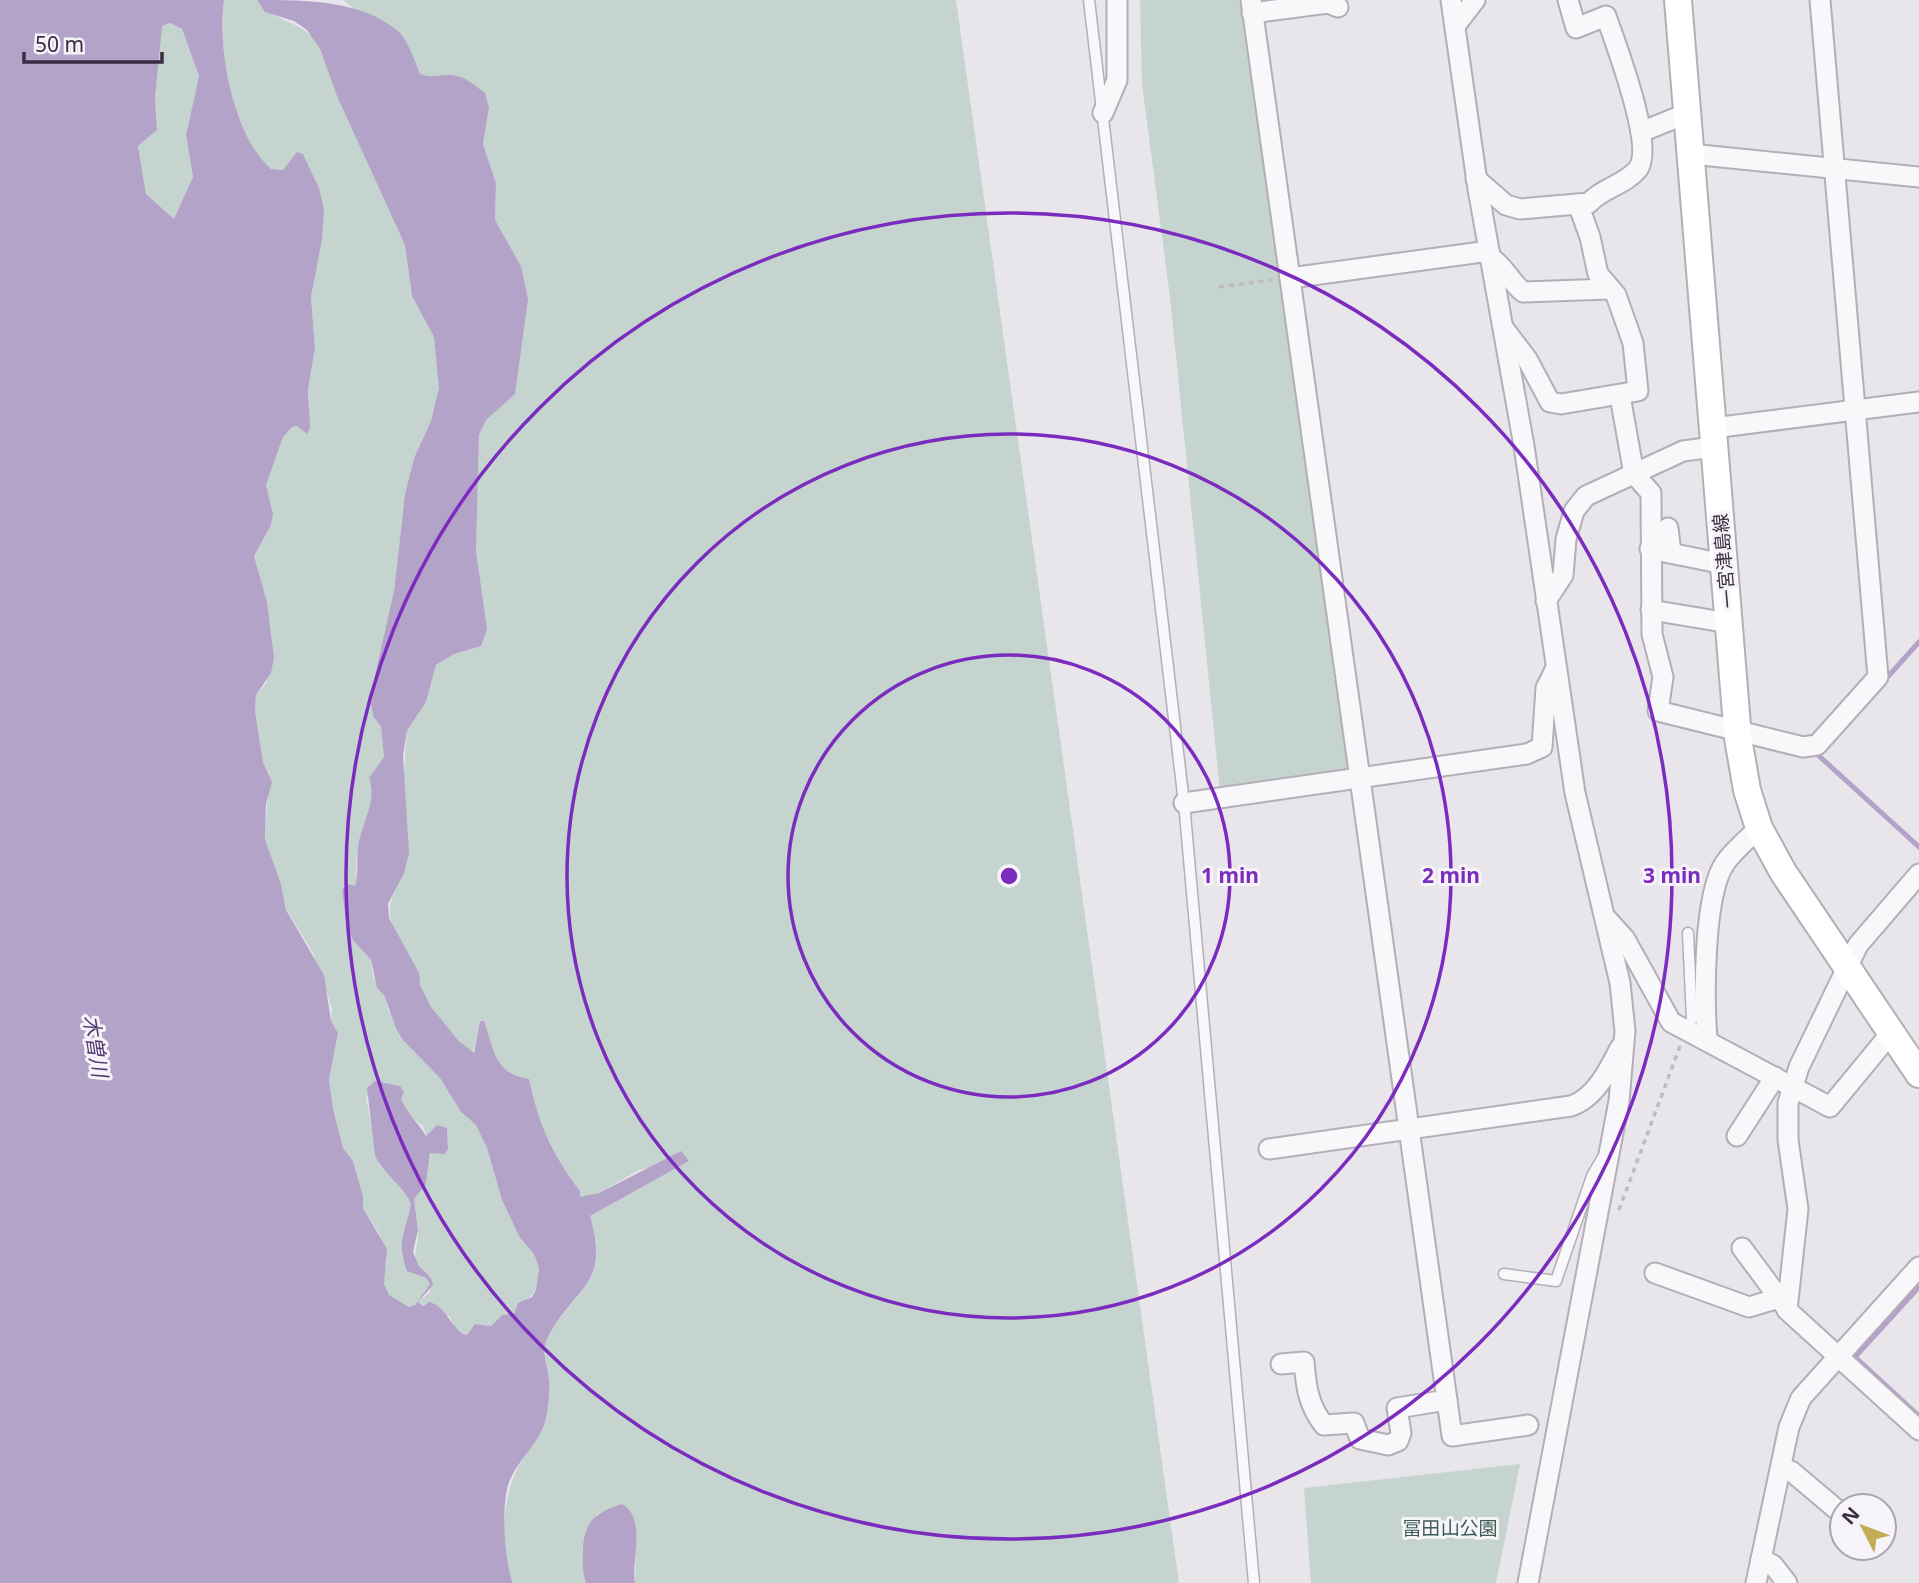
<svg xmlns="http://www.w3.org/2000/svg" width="1919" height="1583" viewBox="0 0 1919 1583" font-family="'Noto Sans','Noto Sans JP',sans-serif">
	<rect width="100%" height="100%" fill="#e8e5eb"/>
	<g fill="#c6d4d0">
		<path d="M224 0H257C268 19 297 20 315 39L405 245 412 296 434 337 440 388 431 421 414 458 405 494 394 591 375 675 371 704 373 716 381 727 384 757 369 778C370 781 372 785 372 788 374 810 357 839 356 864 356 873 358 878 355 886L342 890 346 923 353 940 371 960 373 977 384 995 389 1012 440 1078 461 1112 476 1125 487 1148 502 1200 520 1238 534 1254 539 1268 536 1290 515 1314 502 1315 491 1326 476 1324 467 1335 454 1327 450 1317 418 1302 430 1292 431 1278C406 1258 419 1252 418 1228 417 1218 415 1208 414 1199L426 1184 430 1153 448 1149 447 1128H434L427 1137 423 1126 409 1115 392 1086 366 1097 379 1165 403 1189 411 1204C405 1233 396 1240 407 1271L426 1278 430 1284 415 1305 409 1307 389 1295 384 1284 383 1271 387 1260 379 1233 363 1208V1196L353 1161 343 1148 333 1109 329 1080 338 1034 331 1021 332 1008 313 953 286 909 281 884 265 838 269 774 263 762 255 711 256 695 266 683 274 657 267 602 254 556 271 524 273 514 266 485 283 437 292 427 297 426 310 407 308 389 315 348 311 297 322 240 319 188 303 154 283 170 271 169C233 135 217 49 224 0Z"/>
		<path d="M343 0H956L1179 1583H635L636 1535 622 1504 597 1514 584 1577 586 1583H513C498 1549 502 1495 520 1464 528 1449 543 1435 546 1418 548 1410 549 1388 549 1380 549 1366 540 1354 547 1339 574 1288 612 1285 590 1216L689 1161 639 1170 599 1193 580 1198V1191C552 1154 539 1125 529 1079 489 1073 498 1048 480 1021L473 1053C452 1035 431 1012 420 986 418 981 420 975 417 970 404 946 379 919 395 892L407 731 426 702 436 665 454 654 480 646 486 629 476 551 479 435 528 299 521 266 495 220 496 183 483 144 489 108 447 75 432 78 420 74 413 58Z"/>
		<polygon points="1140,0 1245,0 1355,774 1220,791 1170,297 1142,84"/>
		<polygon points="170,23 182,29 199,76 186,135 193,177 175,220 146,194 138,146 157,130 155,98 161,26"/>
		<polygon points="1520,1464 1496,1583 1311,1583 1304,1488"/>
	</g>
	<g fill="#b3a3c8" fill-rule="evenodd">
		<path d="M0 0H224C217 49 233 135 271 169L283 170 297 152 303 154 319 188 324 210 322 240 311 297 315 348 308 389 310 428 307 434 297 426 292 427 283 437 266 485 273 514 271 525 254 556 267 602 274 657 271 673 256 695 255 711 263 762 272 782 266 804 265 839 281 884 286 910 324 975 331 1021 338 1033 329 1080 333 1109 343 1148 353 1161 363 1196V1208L387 1249 384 1284 389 1295 409 1307 415 1305 430 1284 426 1278 407 1271C396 1240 405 1234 411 1204 403 1184 383 1175 375 1155L367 1088 375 1081 400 1086 404 1092 401 1099C408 1114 419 1124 426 1136L437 1125 447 1128 448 1149 445 1154 430 1153 426 1184 414 1199 418 1230 413 1252 419 1266 431 1278 433 1285 418 1302 424 1306 429 1302C449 1307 449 1329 467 1335L475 1324 491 1326 502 1315 514 1314 518 1303 532 1297 536 1290 539 1268 534 1254 520 1238 502 1200 487 1148 476 1125 461 1112 440 1078 403 1040 396 1028 384 995 377 988 371 960 353 940 346 923 342 890 347 884 355 886C359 875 356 860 358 847 361 824 378 801 369 778L384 757 381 727 373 716 371 704 375 675 394 591 405 494 414 458 431 421 439 388 434 337 412 296 405 245 337 96 320 49 307 30 294 21 265 12 257 0C305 0 366 0 401 34 409 45 415 61 420 74 432 78 437 75 449 75 464 75 474 85 485 93L489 108 483 144 496 183 495 220 521 266 528 299 515 394 486 420 479 435 476 551 487 629 481 646 454 654 436 665 426 702 407 731 403 756 409 853 404 873 388 904 389 918 419 973 420 985 431 1007 458 1040 474 1053 480 1021H484C494 1049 494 1074 529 1079 539 1125 552 1154 580 1191V1197L599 1193 681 1151 689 1161 590 1216C611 1287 574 1286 547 1339 540 1354 549 1366 549 1381 550 1388 548 1411 546 1418 541 1442 518 1459 509 1482 501 1504 504 1562 513 1583H0ZM170 23 182 29 199 76 186 135 193 177 174 219 146 194 138 146 157 130 155 98 162 26Z"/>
		<path d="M622 1504C647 1518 631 1561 635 1583H586C582 1572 583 1561 583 1550 584 1521 596 1512 622 1504Z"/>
	</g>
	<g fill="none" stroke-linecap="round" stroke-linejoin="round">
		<g stroke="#b3a3c8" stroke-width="5">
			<polyline points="1884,681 1919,642"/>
			<polyline points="1821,751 1818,755 1919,847"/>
			<polyline points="1919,1287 1855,1357 1919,1416"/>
		</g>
		<g stroke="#b4aeb8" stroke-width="13">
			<g id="lane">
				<polyline points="1089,0 1184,803 1254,1583"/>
				<polyline points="1687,1030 1692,1019 1688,933"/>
				<polyline points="1504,1274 1556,1281 1592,1176 1603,1157"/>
			</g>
		</g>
		<g stroke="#b4aeb8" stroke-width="23">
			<g id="street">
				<polyline points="1251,0 1452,1436 1528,1425"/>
				<polyline points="1451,0 1478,189 1524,446 1575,793 1620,983 1625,1031 1619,1101 1528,1583"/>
				<polyline points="1252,13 1328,3 1338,7"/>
				<polyline points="1455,26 1475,0"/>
				<polyline points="1103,113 1117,80 1117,0"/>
				<polyline points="1641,132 1688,113"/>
				<polyline points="1691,154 1919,177"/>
				<path d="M1476 179 1506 205 1520 209 1589 203C1602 188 1625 185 1638 169 1655 146 1616 45 1606 16L1576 28 1568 0"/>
				<path d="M1490 257C1504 266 1510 281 1523 292L1609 289"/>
				<polyline points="1290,278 1489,251"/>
				<polyline points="1505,330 1527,359 1550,402 1561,404 1638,391 1633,343 1616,295 1598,274 1590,237 1578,204"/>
				<polyline points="1620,396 1634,474 1651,493 1652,634 1663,677 1658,711 1803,747 1817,745 1878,677 1820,0"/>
				<polyline points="1713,428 1919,402"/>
				<polyline points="1668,528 1671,553"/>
				<polyline points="1650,549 1724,564"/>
				<polyline points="1546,601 1563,575 1566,539 1574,511 1586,496 1683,451 1714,447"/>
				<polyline points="1651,610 1729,623"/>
				<polyline points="1184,803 1527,754 1542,747 1546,688 1555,670"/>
				<polyline points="1919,874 1858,945 1799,1067 1788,1103 1788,1140 1798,1209 1787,1310 1919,1430"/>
				<polyline points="1607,919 1625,939 1671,1022 1830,1107 1891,1033"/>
				<path d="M1707 1039C1704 1000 1703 895 1725 863 1734 850 1748 839 1759 828"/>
				<polyline points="1737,1136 1775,1077"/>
				<path d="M1269 1149 1571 1106C1595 1098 1609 1070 1620 1048"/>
				<polyline points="1742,1248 1785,1306"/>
				<polyline points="1655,1273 1749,1307 1779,1298"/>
				<path d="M1281 1364 1304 1362C1306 1386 1308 1405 1324 1425L1354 1423 1360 1439 1388 1445 1398 1441 1401 1433 1397 1408 1447 1400"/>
				<polyline points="1781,1469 1791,1471 1842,1514"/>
				<polyline points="1761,1559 1773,1565 1787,1583"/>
				<polyline points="1756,1583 1789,1427 1801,1398 1919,1267"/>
			</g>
		</g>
		<g stroke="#b4aeb8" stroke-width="30">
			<polyline id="secondary" points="1678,0 1738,738 1747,790 1759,828 1783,872 1919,1074"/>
		</g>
		<g stroke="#bfbac3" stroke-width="3.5" stroke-dasharray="5 5" stroke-linecap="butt">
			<polyline points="1219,287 1272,280"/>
			<polyline points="1619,1210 1680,1046"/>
		</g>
		<use href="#lane" stroke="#f8f7fa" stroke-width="10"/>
		<use href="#street" stroke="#f8f7fa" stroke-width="19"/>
		<use href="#secondary" stroke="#fff" stroke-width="26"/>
	</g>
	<g fill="none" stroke="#7b2cbf" stroke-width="3.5">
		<circle cx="1009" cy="876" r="221"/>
		<circle cx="1009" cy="876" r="442"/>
		<circle cx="1009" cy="876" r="663"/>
	</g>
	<g text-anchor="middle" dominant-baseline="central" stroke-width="6" stroke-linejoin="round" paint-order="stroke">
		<g font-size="19" fill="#392d42" stroke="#f6f4f8">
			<text transform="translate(1724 561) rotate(-95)">一宮津島線</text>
		</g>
		<g font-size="19" fill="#3c5d54" stroke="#f6f4f8">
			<text x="1450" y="1528">冨田山公園</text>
		</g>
		<g font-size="21" font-style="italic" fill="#563b73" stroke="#f6f4f8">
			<text transform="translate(96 1046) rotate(81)">木曽川</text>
		</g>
	</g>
	<circle cx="1009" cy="876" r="10" fill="#7b2cbf" stroke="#f6f4f8" stroke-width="3.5"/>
	<g font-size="21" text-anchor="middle" font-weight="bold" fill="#7b2cbf" stroke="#f6f4f8" stroke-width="6" stroke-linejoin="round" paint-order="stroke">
		<text x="1230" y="883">1 min</text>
		<text x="1451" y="883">2 min</text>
		<text x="1672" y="883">3 min</text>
	</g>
	<g transform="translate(1863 1527) rotate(312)"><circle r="33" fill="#f6f4f8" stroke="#aaa4af" stroke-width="2"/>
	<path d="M0-5L12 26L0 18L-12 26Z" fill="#c4ab56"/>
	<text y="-10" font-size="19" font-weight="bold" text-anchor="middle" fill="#392d42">N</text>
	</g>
	<path d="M24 52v10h138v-10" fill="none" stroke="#392d42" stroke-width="3.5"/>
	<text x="35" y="52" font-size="21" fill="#392d42" stroke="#f6f4f8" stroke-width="5" paint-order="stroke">50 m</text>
</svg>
